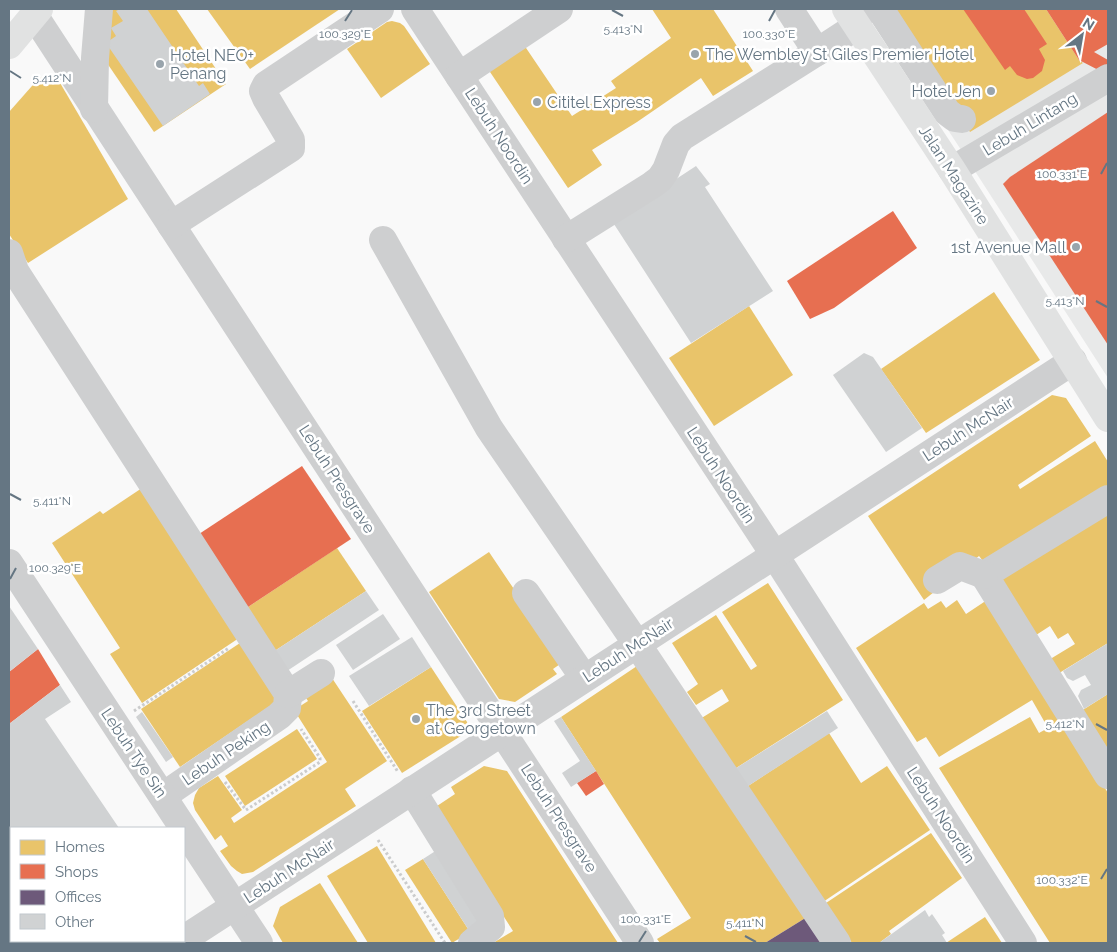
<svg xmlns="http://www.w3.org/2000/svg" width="1117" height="952" viewBox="0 0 1117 952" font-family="Raleway,sans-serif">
	<rect width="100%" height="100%" fill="#f9f9f9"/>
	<polygon fill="#e8e9e9" points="869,9 1108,9 1108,378 982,182"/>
	<g fill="#e9c46a">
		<polygon points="101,9 176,9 226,84 154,132 94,44"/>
		<polygon points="207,9 340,9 250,69"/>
		<polygon points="652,9 713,9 753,71 713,96 701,78 637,122 592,150 602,165 568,188 486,66 522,42 572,116 616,88 611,81 671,38"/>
		<polygon points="893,9 1046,9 1079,60 1083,63 970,132"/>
		<polygon points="392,21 400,23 404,26 430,64 381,98 347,49 387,22"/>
		<polygon points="56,76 128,199 28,263 9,234 9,112 39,78"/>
		<polygon points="994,292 1040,360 926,433 881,369"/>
		<polygon points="749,306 793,375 714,426 669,358"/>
		<polygon points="1052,395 1066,398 1091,436 1018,485 1020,489 1095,441 1108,462 1108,491 983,561 979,556 924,600 868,516"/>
		<polygon points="142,488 242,636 142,703 110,654 120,648 52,543 100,511 103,514"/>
		<polygon points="1108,513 1108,643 1056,675 1047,661 1075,644 1068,633 1058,639 1050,626 1033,637 999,583 1002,573"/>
		<polygon points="337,548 366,591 273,652 245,609"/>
		<polygon points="489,552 563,662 553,669 557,674 515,702 499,699 429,592"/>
		<polygon points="768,583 843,700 733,770 700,719 729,701 722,689 696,705 687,692 698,684 672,643 716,615 751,670 757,666 722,612"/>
		<polygon points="957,600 966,614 987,600 1108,793 1108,943 1050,943 939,768 1030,717 1039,733 1048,728 1032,700 939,757 926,737 917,742 856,648 924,603 928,609 941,601 946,608"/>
		<polygon points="243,641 282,698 180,767 141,709"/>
		<polygon points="640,664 807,917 765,943 660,943 657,939 691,918 561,717"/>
		<polygon points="431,667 467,722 468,728 464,734 402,773 362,711"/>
		<polygon points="330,675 387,761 345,789 356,806 253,872 242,874 237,871 231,866 220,851 228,846 221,835 215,840 195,810 193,803 195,795 199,788 218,776 242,810 231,818 234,823 327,762 294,710 308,701 302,692"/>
		<polygon points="1108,694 1108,759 1078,713"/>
		<polygon points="297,729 317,759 245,806 225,776"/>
		<polygon points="829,733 861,783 887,766 930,830 823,902 745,788"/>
		<polygon points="484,766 507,771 618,943 493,943 513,931 434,808 455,794 451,787"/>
		<polygon points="931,833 962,878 889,931 891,934 879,943 852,943 826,903"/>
		<polygon points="377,846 436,943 368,943 327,876"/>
		<polygon points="423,859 470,932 452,943 405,870"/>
		<polygon points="9,873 11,877 11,941 51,941 53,943 9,943"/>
		<polygon points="320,883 358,943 283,943 273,926 280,907"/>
		<polygon points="985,917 1002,943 946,943"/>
	</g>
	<g fill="#e76f51">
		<polygon points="963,9 1024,9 1047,44 1039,49 1045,60 1042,71 1033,78 1027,79 1017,75 1010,66 1005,70"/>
		<polygon points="1046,9 1108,9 1108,44 1094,52 1108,60 1108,75 1079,60"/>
		<polygon points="1108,112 1108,345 1003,184 1010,177"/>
		<polygon points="893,211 917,248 834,308 810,319 787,281"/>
		<polygon points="302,466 351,539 245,609 196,536"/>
		<polygon points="38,649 60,685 9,724 9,672"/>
		<polygon points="596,771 604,784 586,796 577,783"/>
	</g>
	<polygon fill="#6d597a" points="807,917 824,943 765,943"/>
	<g fill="#d0d2d3">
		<polygon points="120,9 147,9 199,86 203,83 210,94 163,126 106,43 116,36 111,28 123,21 116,11"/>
		<polygon points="696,166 710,184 705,187 773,291 691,343 612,221"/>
		<polygon points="864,353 873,357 922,428 886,452 833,375"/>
		<polygon points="366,591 379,610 287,671 273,652"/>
		<polygon points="9,606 38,649 9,672"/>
		<polygon points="383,614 400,639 353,670 336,645"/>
		<polygon points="412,637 431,667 369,706 349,676"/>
		<polygon points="1108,643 1108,694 1084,709 1078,696 1081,690 1091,685 1085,675 1073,681 1067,678 1063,671"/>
		<polygon points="60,685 71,702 45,719 119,828 11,828 11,847 9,843 9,724"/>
		<polygon points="827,711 838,728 745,788 733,770"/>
		<polygon points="142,712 173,757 166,762 136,717"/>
		<polygon points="561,717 596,771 571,787 562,773 580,761 554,721"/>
		<polygon points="437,850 479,916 478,927 470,932 423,859"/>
		<polygon points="925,910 929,917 932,914 945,933 942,935 947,943 879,943"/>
		<polygon points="73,941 125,941 121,943 74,943"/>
	</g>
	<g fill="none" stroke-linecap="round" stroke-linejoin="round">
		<g stroke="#cbcccd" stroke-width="3" stroke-dasharray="2.5 2.5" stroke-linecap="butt">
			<polyline points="353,701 398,772"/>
			<polyline points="134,711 229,648"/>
			<polyline points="225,782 246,810 320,762 320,758 301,729"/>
			<polyline points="378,840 445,943"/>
		</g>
		<g stroke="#cecfd0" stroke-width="28">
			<polyline points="415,9 774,554 1023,943"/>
			<polyline points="789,9 817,52"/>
			<polyline points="880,9 947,112 955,118 962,119"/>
			<polyline points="34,15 640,943"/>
			<polyline points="459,76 559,9"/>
			<polyline points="94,109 95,58 99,9"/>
			<polyline points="952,170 1108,78"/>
			<polyline points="171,225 291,148 291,140 266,98 263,91 266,85 380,9"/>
			<polyline points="566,239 652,185 660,179 666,170 676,144 682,137 817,52 857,26 861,9"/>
			<polyline points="383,240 489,428 637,644 837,943"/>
			<polyline points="9,253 15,271 288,694 287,708 279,716 163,796"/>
			<polyline points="1108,499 984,575 1108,775"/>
			<polyline points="9,563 259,943"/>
			<polyline points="937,580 960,566 984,575"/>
			<polyline points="526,593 584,678"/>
			<polyline points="288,694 321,673"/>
			<polyline points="412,790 490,916 491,927 472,943"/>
			<polyline points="9,862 11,866"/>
			<polyline points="184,939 1073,361"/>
			<polyline points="59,941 61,943"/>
		</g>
		<g stroke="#e1e2e2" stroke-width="28">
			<polyline points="846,9 952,170 1108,418"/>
			<polyline points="9,45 39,9"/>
		</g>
	</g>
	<path fill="none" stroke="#657683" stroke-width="2" d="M612 10 623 16M345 21 352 10M769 21 775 10M10 71 21 78M1101 174 1107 163M1096 301 1107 307M10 494 21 500M10 579 16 568M1096 724 1107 730M1101 879 1107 869M745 936 756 942M639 942 646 931"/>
	<g fill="#99a4ac" stroke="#fff" stroke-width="2">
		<circle cx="695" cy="54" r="5"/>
		<circle cx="160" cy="64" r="5"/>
		<circle cx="991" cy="91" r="5"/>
		<circle cx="537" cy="102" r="5"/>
		<circle cx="1076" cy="247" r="5"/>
		<circle cx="416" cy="719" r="5"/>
	</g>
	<g text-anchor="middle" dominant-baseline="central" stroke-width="5" stroke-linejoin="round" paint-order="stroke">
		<g font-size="16" fill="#657683" stroke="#fff" text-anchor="start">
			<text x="705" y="54">The Wembley St Giles Premier Hotel</text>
			<text x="170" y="55">Hotel NEO+<tspan x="170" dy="18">Penang</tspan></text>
			<text x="981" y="91" text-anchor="end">Hotel Jen</text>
			<text x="547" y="102">Cititel Express</text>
			<text x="1066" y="247" text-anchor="end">1st Avenue Mall</text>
			<text x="426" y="710">The 3rd Street<tspan x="426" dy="18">at Georgetown</tspan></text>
		</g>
		<g font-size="16" fill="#657683" stroke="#fff">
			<text transform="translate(1030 124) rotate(-31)">Lebuh Lintang</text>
			<text transform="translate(499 136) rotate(57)">Lebuh Noordin</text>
			<text transform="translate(954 175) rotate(57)">Jalan Magazine</text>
			<text transform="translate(968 429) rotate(-33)">Lebuh McNair</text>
			<text transform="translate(721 475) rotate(57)">Lebuh Noordin</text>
			<text transform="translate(337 479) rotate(57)">Lebuh Presgrave</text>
			<text transform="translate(628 650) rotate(-33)">Lebuh McNair</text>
			<text transform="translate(134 753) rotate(56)">Lebuh Tye Sin</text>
			<text transform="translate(226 753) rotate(-34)">Lebuh Peking</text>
			<text transform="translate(941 815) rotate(57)">Lebuh Noordin</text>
			<text transform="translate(559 818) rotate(57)">Lebuh Presgrave</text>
			<text transform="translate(289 871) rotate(-33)">Lebuh McNair</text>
		</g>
	</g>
	<g font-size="12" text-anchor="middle" fill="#657683" stroke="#fff" stroke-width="5" stroke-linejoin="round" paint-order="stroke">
		<text x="623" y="33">5.413°N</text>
		<text x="345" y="38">100.329°E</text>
		<text x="769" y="38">100.330°E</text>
		<text x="52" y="82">5.412°N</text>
		<text x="1062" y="178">100.331°E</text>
		<text x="1065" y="305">5.413°N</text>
		<text x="52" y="505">5.411°N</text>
		<text x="55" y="572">100.329°E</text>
		<text x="1065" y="728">5.412°N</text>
		<text x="1062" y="884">100.332°E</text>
		<text x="646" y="923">100.331°E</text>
		<text x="745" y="927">5.411°N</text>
	</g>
	<rect width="1117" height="952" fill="none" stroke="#657683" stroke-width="20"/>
	<rect x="10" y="827" width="175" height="115" fill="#ffffff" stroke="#c1c8cd"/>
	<rect x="20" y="840" width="25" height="15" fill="#e9c46a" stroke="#c1c8cd"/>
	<text x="55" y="852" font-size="15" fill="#657683">Homes</text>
	<rect x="20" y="864" width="25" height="15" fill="#e76f51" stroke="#c1c8cd"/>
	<text x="55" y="877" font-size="15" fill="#657683">Shops</text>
	<rect x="20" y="890" width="25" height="15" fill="#6d597a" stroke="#c1c8cd"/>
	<text x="55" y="902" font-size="15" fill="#657683">Offices</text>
	<rect x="20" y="914" width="25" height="15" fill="#d0d2d3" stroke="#c1c8cd"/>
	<text x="55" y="927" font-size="15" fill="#657683">Other</text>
	<g transform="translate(1082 35) rotate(31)" stroke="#ffffff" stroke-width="4" paint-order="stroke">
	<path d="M0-4L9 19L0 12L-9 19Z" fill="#657683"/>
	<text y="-8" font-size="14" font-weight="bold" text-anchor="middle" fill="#657683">N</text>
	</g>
</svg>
